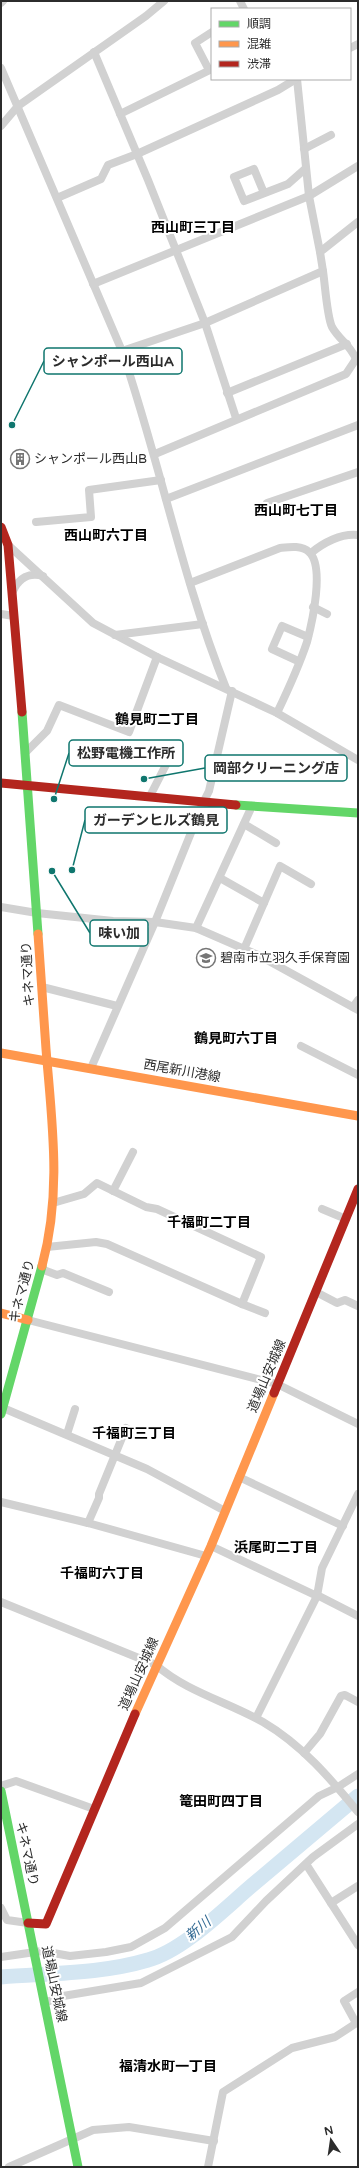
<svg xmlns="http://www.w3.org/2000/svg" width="359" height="2168" viewBox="0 0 359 2168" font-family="'Varela Round','Noto Sans JP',sans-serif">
	<rect width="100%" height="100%" fill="#fff"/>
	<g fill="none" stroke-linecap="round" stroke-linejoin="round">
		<path stroke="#d4e6f2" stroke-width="15" d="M1 1977C50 1973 101 1974 148 1960 185 1950 227 1906 256 1882 290 1853 324 1825 358 1796"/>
		<g stroke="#d1d1d1" stroke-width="8">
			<polyline points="240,1 244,9"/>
			<polyline points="1,3 3,1"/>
			<polyline points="350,48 358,44"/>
			<polyline points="94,52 148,180 205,323 236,418"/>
			<path d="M1 68 122 351C160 462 182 579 226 688"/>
			<polyline points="209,70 195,43 212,32"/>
			<polyline points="297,79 309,196 320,252"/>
			<polyline points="120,114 212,69"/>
			<polyline points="1,126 18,106 146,16 164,1"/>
			<polyline points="304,149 331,135"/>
			<polyline points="264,193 254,169 234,177 244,201 288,184 305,169"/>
			<polyline points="57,198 101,179 108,165 137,154 278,90 296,79"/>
			<path d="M323 271C325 284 327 317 332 327 340 341 349 343 356 359L358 357"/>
			<polyline points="93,284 309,196 358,166"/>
			<polyline points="122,351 205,323 323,271 320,252 358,222"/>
			<polyline points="227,393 347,344"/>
			<polyline points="155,454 346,374 356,359 358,361"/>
			<polyline points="166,499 358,425"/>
			<polyline points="267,503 358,472"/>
			<polyline points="36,522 91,517 89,490 161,480"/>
			<polyline points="7,544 93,623 157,657 277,713 358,760"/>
			<path d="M311 553C323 543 341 533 358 535"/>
			<path d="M190 583 280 548C289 547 302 545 309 552 325 566 312 623 307 642 299 666 288 690 277 713"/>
			<path d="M13 591C19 578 29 572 43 576"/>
			<polyline points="313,607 327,614"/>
			<polyline points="1,614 14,616"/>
			<polyline points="115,635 203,624"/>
			<polyline points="298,661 272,649 282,626 308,637"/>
			<polyline points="25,753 47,731 59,705 129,732 157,657"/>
			<polyline points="150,796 172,753"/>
			<polyline points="244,824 276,843"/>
			<polyline points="220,878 264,903"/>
			<polyline points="1,907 37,913 113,921 155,922 196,928 258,955 358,1010"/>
			<polyline points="196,928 252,806"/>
			<polyline points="244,949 280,866 311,884"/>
			<polyline points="42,987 117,1006"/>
			<polyline points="353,1007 358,1000"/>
			<polyline points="301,1046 358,1075"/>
			<polyline points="91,1068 155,922 203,803 209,791 232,691"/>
			<polyline points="113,1191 133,1152"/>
			<polyline points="322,1209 346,1219"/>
			<polyline points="47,1247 96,1242 107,1244 242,1304 261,1257 157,1209 146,1207 97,1183 84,1194 53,1203"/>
			<polyline points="41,1269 57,1275 63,1273 109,1292"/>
			<polyline points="316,1292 337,1303 345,1300 358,1306"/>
			<polyline points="242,1304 265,1313"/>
			<polyline points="28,1320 277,1384 358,1424"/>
			<polyline points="3,1408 147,1469 225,1511"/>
			<polyline points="67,1434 75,1409"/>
			<polyline points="239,1477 343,1526"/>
			<polyline points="1,1502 88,1523 206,1556"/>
			<polyline points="88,1523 99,1498 99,1494 126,1428"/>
			<polyline points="211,1546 317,1596"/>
			<polyline points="317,1595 358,1616"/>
			<path d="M1 1602 156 1665C187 1692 228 1702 263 1722 302 1745 330 1778 358 1812"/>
			<polyline points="256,1718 317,1596 322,1568 358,1494"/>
			<polyline points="304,1753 320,1734 341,1696 345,1695 358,1702"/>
			<polyline points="1,1786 16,1781 94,1809"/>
			<polyline points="306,1864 358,1945"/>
			<polyline points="331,1903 358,1886"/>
			<polyline points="1,1908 7,1920 28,1923"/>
			<polyline points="1,1957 42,1951 70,1956 106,1952 131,1947 165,1928 319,1796 338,1787 358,1774"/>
			<polyline points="44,2003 63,1996 141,1983 232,1937 266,1901 313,1857 358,1824"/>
			<polyline points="356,2023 344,2001 358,1992"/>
			<polyline points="9,2167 93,2130 129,2127 214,2141"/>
			<polyline points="208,2167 223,2092 292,2048 335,2037 358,2022"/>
		</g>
		<g stroke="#63d668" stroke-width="9">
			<polyline points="22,712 38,934"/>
			<polyline points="236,805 358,813"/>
			<polyline points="1,1414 42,1266"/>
			<polyline points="1,1791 78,2167"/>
		</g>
		<g stroke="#ff974d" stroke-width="9">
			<path d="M38 934C41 972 43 1011 46 1049 52 1124 62 1192 42 1266"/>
			<polyline points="1,1053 358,1116"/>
			<polyline points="1,1313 28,1320"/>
			<polyline points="135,1714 211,1546 274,1393"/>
		</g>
		<g stroke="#b3261e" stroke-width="9">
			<polyline points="1,527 8,545 22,712"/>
			<polyline points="1,783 236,805"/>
			<polyline points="274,1393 358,1189"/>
			<polyline points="28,1923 46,1924 135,1714"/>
		</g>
	</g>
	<defs>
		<g id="building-ring" transform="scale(1)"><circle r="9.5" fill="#fff" stroke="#767676" stroke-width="1.5"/><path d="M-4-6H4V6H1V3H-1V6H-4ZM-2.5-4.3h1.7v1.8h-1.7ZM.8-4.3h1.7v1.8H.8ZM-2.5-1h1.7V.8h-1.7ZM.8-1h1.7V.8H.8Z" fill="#767676"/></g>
		<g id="school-ring" transform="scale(1)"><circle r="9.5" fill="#fff" stroke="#767676" stroke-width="1.5"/><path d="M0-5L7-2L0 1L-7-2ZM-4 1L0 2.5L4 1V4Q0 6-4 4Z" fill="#767676"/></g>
	</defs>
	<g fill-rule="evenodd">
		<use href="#building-ring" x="20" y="459"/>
		<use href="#school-ring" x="206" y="958"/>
	</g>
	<g text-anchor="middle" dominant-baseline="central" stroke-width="4" stroke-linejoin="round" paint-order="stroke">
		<g font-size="13" fill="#2c2c2c" stroke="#fff" text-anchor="start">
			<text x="34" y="459">シャンポール西山B</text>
			<text x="220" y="958">碧南市立羽久手保育園</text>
		</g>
		<g font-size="13" fill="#2c2c2c" stroke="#fff">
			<text transform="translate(28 974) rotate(-93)">キネマ通り</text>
			<text transform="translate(182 1071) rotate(10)">西尾新川港線</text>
			<text transform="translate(22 1291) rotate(-75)">キネマ通り</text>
			<text transform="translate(267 1376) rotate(-67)">道場山安城線</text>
			<text transform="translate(139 1674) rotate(-66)">道場山安城線</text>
			<text transform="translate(27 1854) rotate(78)">キネマ通り</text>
			<text transform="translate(54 1984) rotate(78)">道場山安城線</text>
		</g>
		<g font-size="14" font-weight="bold" fill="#000" stroke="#fff">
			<text x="193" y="227">西山町三丁目</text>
			<text x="296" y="510">西山町七丁目</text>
			<text x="106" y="535">西山町六丁目</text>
			<text x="157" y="719">鶴見町二丁目</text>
			<text x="236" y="1038">鶴見町六丁目</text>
			<text x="209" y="1222">千福町二丁目</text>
			<text x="134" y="1433">千福町三丁目</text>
			<text x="276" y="1547">浜尾町二丁目</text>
			<text x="102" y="1573">千福町六丁目</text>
			<text x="221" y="1801">篭田町四丁目</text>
			<text x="168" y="2066">福清水町一丁目</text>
		</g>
		<g font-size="14" font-style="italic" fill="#346b94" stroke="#fff">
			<text transform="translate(198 1929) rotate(-40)">新川</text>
		</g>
	</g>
	<path fill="none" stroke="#0f766e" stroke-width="1.5" d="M12 425L44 361M54 799L69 753M144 779L205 768M72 870L85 820M52 871L90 933"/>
	<g fill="#0f766e" stroke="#fff" stroke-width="1.5">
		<circle cx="12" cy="425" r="4"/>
		<circle cx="54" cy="799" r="4"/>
		<circle cx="144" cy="779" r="4"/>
		<circle cx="72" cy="870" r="4"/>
		<circle cx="52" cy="871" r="4"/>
	</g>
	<g fill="#fff" stroke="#0f766e" stroke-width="1.5">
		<rect x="44" y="348" width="138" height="26" rx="4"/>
		<rect x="69" y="740" width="114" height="26" rx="4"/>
		<rect x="205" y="755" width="142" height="26" rx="4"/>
		<rect x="85" y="807" width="142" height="26" rx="4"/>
		<rect x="90" y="920" width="58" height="26" rx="4"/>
	</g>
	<g font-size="14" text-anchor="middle" font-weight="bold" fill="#2c2c2c">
		<text x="113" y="366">シャンポール西山A</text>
		<text x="126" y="758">松野電機工作所</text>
		<text x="276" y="773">岡部クリーニング店</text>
		<text x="156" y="825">ガーデンヒルズ鶴見</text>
		<text x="119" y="938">味い加</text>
	</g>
	<rect width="359" height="2168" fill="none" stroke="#2c2c2c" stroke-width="4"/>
	<rect x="211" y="8" width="140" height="72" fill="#ffffff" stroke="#ababab"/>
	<rect x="219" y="21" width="20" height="6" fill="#63d668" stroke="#ababab"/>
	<text x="247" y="28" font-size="12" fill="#2c2c2c">順調</text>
	<rect x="219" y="41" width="20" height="6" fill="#ff974d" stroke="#ababab"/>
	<text x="247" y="48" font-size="12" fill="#2c2c2c">混雑</text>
	<rect x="219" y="61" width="20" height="6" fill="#b3261e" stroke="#ababab"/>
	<text x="247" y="68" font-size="12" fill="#2c2c2c">渋滞</text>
	<g transform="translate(331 2140) rotate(347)" stroke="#ffffff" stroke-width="3" paint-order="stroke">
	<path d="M0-3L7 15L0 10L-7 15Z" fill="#2c2c2c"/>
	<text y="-6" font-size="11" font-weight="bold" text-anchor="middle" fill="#2c2c2c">N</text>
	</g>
</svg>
